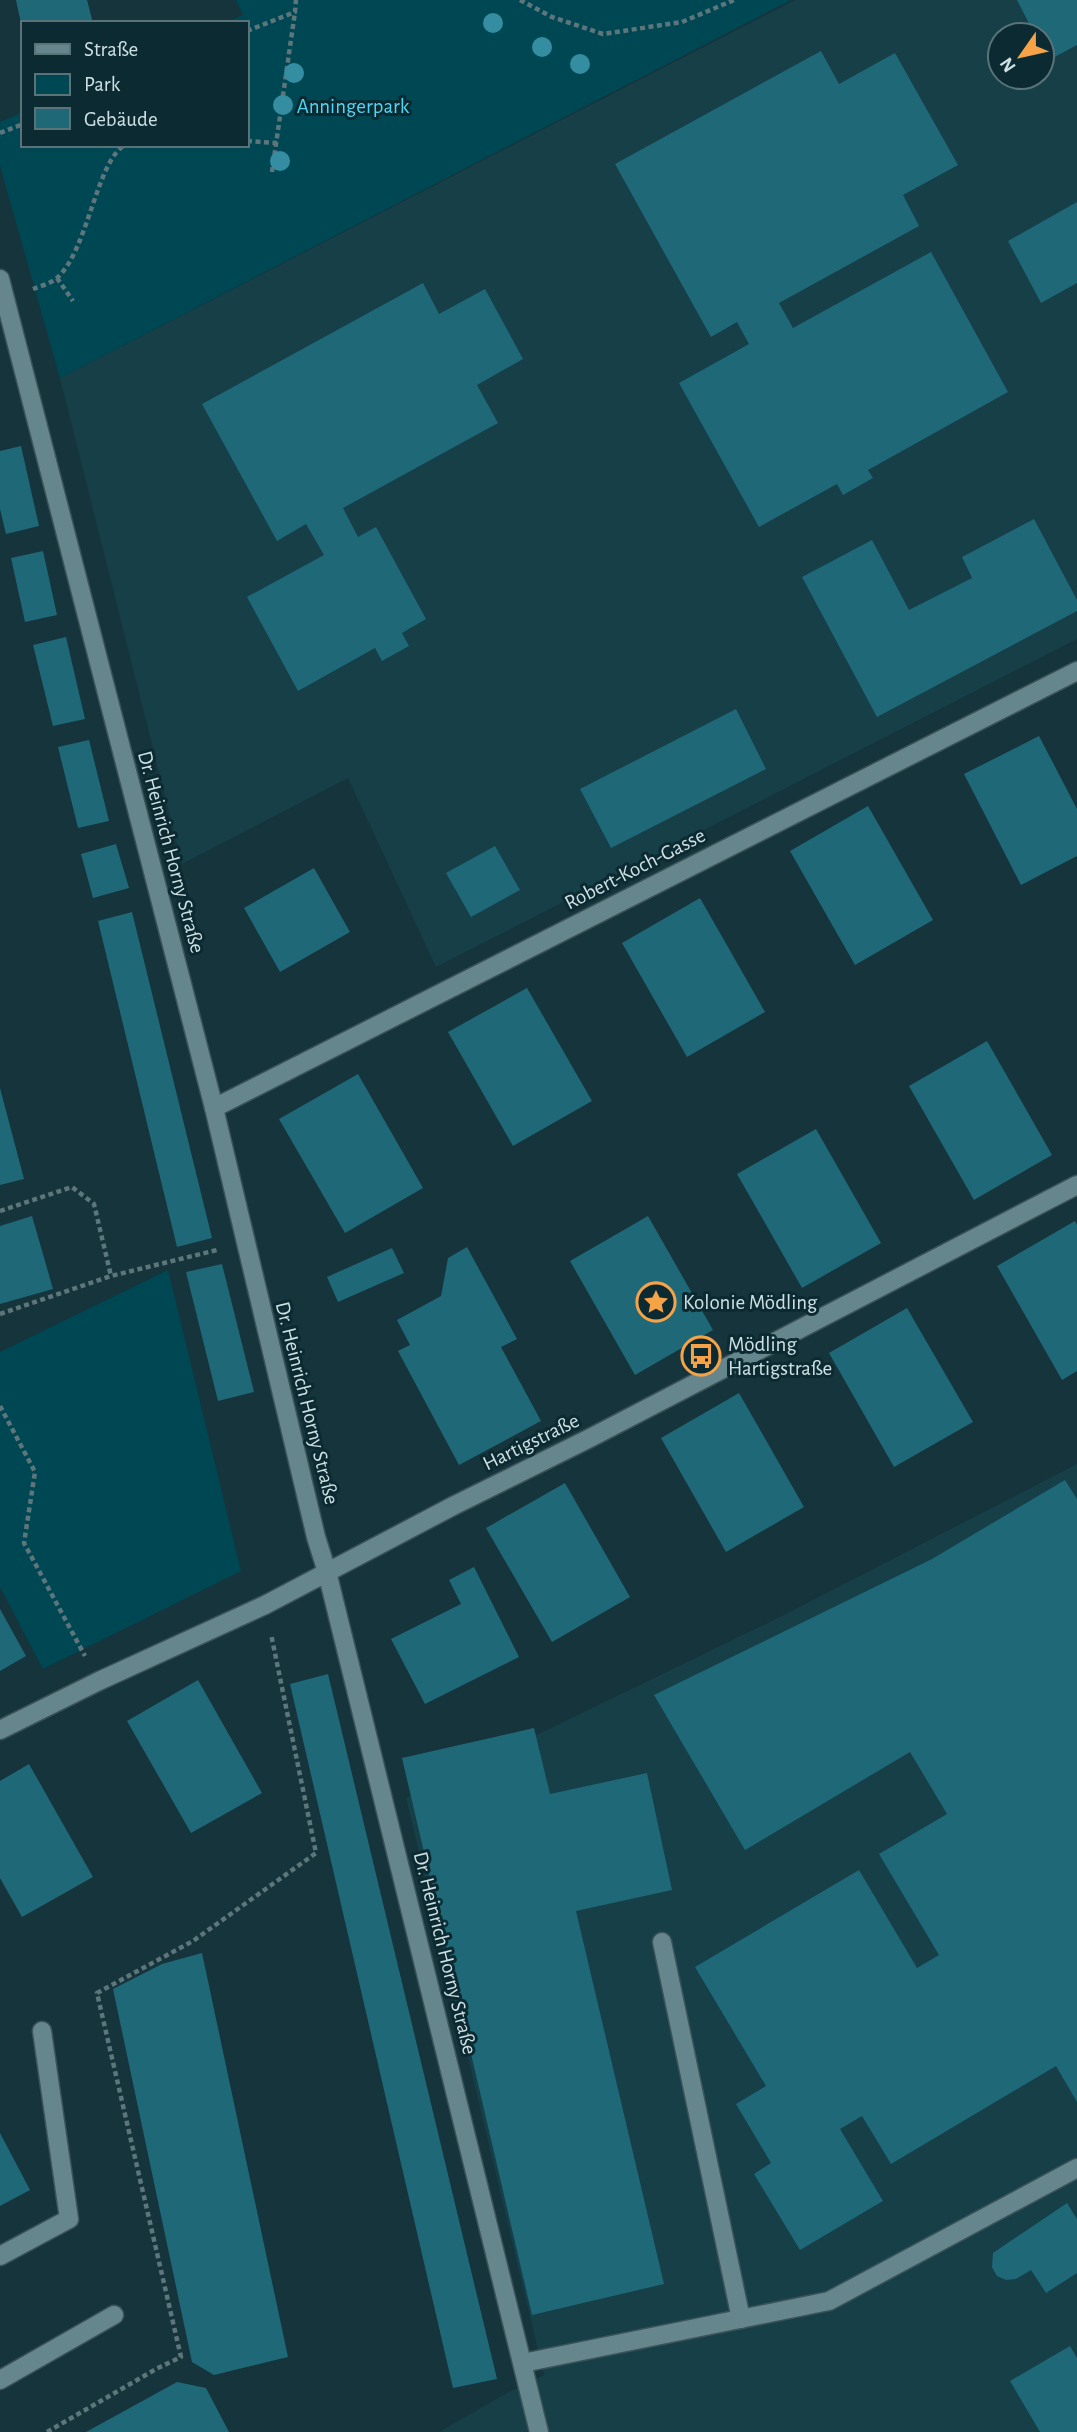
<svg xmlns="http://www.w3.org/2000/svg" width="1077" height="2432" viewBox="0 0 1077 2432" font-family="'Alegreya Sans',sans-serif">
	<rect width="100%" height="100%" fill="#16343b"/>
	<g fill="#163f48" fill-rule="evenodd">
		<path d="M795 0H1077V639L436 967 348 778 182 864 60 378ZM1000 35H1042V77H1000Z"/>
		<polygon points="1077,1464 1077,2432 439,2432 507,2393 544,2375 406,1798 780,1617"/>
	</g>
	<g fill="#004754">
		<polygon points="236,0 791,0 60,378 0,166 0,122 23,112 23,145 247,145 247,23 225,23 243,15"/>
		<polygon points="168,1270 241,1571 43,1669 0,1587 0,1352"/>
	</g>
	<g fill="#1f6878">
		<polygon points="16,0 87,0 93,23 21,23"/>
		<polygon points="1017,0 1077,0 1077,45 1049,60 1042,48 1042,35 1035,35"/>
		<polygon points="821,51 839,84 895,53 958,165 903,195 919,226 779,303 793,328 931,252 1008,392 868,470 873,478 843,495 837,484 759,527 679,383 749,344 737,322 711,337 615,164"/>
		<polygon points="1077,202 1077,283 1041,303 1008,241"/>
		<polygon points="423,283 439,314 485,289 523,359 477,385 498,423 343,508 358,537 376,527 426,619 402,633 409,646 382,661 375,648 298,691 247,597 324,555 306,524 277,541 202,404"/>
		<polygon points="21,446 39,526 6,534 0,509 0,451"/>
		<polygon points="1034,519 1077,600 1077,611 877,717 802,577 872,540 909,610 972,578 962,557"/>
		<polygon points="43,551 57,615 25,622 11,558"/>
		<polygon points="66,637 85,719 53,726 33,645"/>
		<polygon points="736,709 766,769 611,848 580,789"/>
		<polygon points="1039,736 1077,809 1077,856 1021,885 964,774"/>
		<polygon points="89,740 109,821 78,828 58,747"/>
		<polygon points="868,806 933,920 855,965 790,851"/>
		<polygon points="116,844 129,888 93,898 81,854"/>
		<polygon points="495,846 520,890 471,917 446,873"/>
		<polygon points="314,868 350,932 280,972 244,908"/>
		<polygon points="700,898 765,1012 687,1057 622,943"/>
		<polygon points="132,912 212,1238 177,1247 98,921"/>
		<polygon points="527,988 592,1101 513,1146 448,1032"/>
		<polygon points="987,1041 1052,1155 974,1200 909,1086"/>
		<polygon points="358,1074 423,1188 345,1233 279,1119"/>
		<polygon points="0,1088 24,1179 0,1185"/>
		<polygon points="816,1129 881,1243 802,1288 737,1174"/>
		<polygon points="32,1216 53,1289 0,1304 0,1226"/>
		<polygon points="648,1216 713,1330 635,1375 570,1261"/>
		<polygon points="1075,1221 1077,1225 1077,1371 1062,1380 997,1266"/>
		<polygon points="467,1247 517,1339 501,1347 541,1421 459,1465 398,1351 410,1345 397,1320 441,1296 448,1258"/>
		<polygon points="392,1248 404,1273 338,1302 327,1277"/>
		<polygon points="222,1264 254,1392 218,1401 186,1272"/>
		<polygon points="907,1308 973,1422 894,1467 829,1353"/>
		<polygon points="739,1393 804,1507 726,1552 661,1438"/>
		<polygon points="1065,1480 1077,1499 1077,2102 1056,2066 891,2164 862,2116 840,2129 883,2201 800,2250 754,2174 771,2163 736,2104 766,2086 695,1967 859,1870 917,1968 939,1955 879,1854 947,1814 910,1752 745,1850 654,1695 932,1559"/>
		<polygon points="565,1483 630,1597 552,1642 486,1528"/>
		<polygon points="474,1567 519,1657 425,1704 391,1639 461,1604 449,1580"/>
		<polygon points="0,1609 26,1656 0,1671"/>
		<polygon points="328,1674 497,2379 453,2388 290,1684"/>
		<polygon points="198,1680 262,1793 191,1833 127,1721"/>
		<polygon points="534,1728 550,1794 647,1773 672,1890 576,1911 664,2284 532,2315 402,1758"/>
		<polygon points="29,1764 93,1877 22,1917 0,1878 0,1781"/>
		<polygon points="202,1953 288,2357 214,2375 192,2362 113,1989 162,1964"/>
		<polygon points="0,2133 30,2190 0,2206"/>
		<polygon points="1067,2203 1077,2219 1077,2273 1046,2293 1031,2270 1016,2279 1006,2280 997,2276 992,2267 993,2253"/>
		<polygon points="1070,2346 1077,2358 1077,2432 1040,2432 1010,2381"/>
		<polygon points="177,2382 206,2388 229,2432 86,2432"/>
	</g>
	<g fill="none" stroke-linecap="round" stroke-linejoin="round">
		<g stroke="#3a5258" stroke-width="21">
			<g id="minor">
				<polyline points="0,279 214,1108 316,1537 327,1572 539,2432"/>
				<polyline points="214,1108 1077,671"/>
				<polyline points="0,1730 99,1681 265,1605 453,1506 590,1438 1077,1185"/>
				<polyline points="662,1942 741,2319"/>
				<polyline points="0,2256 69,2219 42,2031"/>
				<polyline points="523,2363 829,2301 1077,2168"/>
				<polyline points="0,2380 114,2315"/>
			</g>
		</g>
		<g stroke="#5d767c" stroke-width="4.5" stroke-dasharray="5 3.5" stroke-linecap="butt">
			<polyline points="520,0 552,17 603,34 682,22 734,0"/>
			<polyline points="247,31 295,12 296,0"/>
			<polyline points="0,133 23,124"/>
			<polyline points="247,141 277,143"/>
			<polyline points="272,172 295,12"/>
			<polyline points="57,278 73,301"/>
			<path d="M33 289C41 286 52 283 58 277 88 249 97 160 125 145"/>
			<polyline points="0,1211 72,1187 94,1204 111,1276"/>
			<polyline points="0,1314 111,1276 217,1250"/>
			<polyline points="0,1406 35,1472 24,1543 85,1656"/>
			<polyline points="47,2432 156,2369 181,2357 97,1993 193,1941 316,1853 271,1634"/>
		</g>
		<use href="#minor" stroke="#66868e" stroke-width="18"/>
	</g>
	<g fill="#358da1">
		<circle cx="493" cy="23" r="10"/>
		<circle cx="542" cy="47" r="10"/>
		<circle cx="580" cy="64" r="10"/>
		<circle cx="294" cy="73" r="10"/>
		<circle cx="283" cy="105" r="10"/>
		<circle cx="280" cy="161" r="10"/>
	</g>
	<defs>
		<g id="sight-ring" transform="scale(2.0125)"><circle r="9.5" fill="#0b2a31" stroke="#f6a247" stroke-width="1.5"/><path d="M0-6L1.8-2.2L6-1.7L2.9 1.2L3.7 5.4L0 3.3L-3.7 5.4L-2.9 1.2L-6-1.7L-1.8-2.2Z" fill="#f6a247"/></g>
		<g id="bus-ring" transform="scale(2.0125)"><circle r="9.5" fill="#0b2a31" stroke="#f6a247" stroke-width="1.5"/><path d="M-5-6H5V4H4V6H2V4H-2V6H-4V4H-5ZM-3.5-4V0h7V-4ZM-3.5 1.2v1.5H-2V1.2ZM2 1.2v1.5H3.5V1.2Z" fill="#f6a247"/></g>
	</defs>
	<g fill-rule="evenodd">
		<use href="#sight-ring" x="656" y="1302"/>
		<use href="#bus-ring" x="701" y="1356"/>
	</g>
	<g text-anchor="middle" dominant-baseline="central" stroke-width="6" stroke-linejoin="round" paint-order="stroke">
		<g font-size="21" fill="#4ed6f4" stroke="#0b2a31">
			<text x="353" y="106">Anningerpark</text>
		</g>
		<g font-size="21" fill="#cfe0e4" stroke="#0b2a31">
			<text transform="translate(171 852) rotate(75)">Dr. Heinrich Horny Straße</text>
			<text transform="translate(635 869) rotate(-27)">Robert-Koch-Gasse</text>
			<text transform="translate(307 1403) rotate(76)">Dr. Heinrich Horny Straße</text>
			<text transform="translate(531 1442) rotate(-26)">Hartigstraße</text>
			<text transform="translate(445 1953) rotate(76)">Dr. Heinrich Horny Straße</text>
		</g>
		<g font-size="21" fill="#cfe0e4" stroke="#0b2a31" text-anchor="start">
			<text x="683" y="1302">Kolonie Mödling</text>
			<text x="728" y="1344">Mödling<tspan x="728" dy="24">Hartigstraße</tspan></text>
		</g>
	</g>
	<rect x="21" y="21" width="228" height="126" fill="#0b2a31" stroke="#597379" stroke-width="2"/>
	<rect x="35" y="44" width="35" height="10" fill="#66868e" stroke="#597379" stroke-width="2"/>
	<text x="84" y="56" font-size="21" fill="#cfe0e4">Straße</text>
	<rect x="35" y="74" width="35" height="21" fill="#004754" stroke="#597379" stroke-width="2"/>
	<text x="84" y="91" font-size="21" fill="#cfe0e4">Park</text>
	<rect x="35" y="108" width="35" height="21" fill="#1f6878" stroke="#597379" stroke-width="2"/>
	<text x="84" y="126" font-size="21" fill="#cfe0e4">Gebäude</text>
	<g transform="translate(1021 56) rotate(236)"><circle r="33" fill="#0b2a31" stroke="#597379" stroke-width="2"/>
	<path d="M0-5L12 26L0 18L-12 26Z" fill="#f6a247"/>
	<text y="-10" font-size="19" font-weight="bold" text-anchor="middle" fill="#cfe0e4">N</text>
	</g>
</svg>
